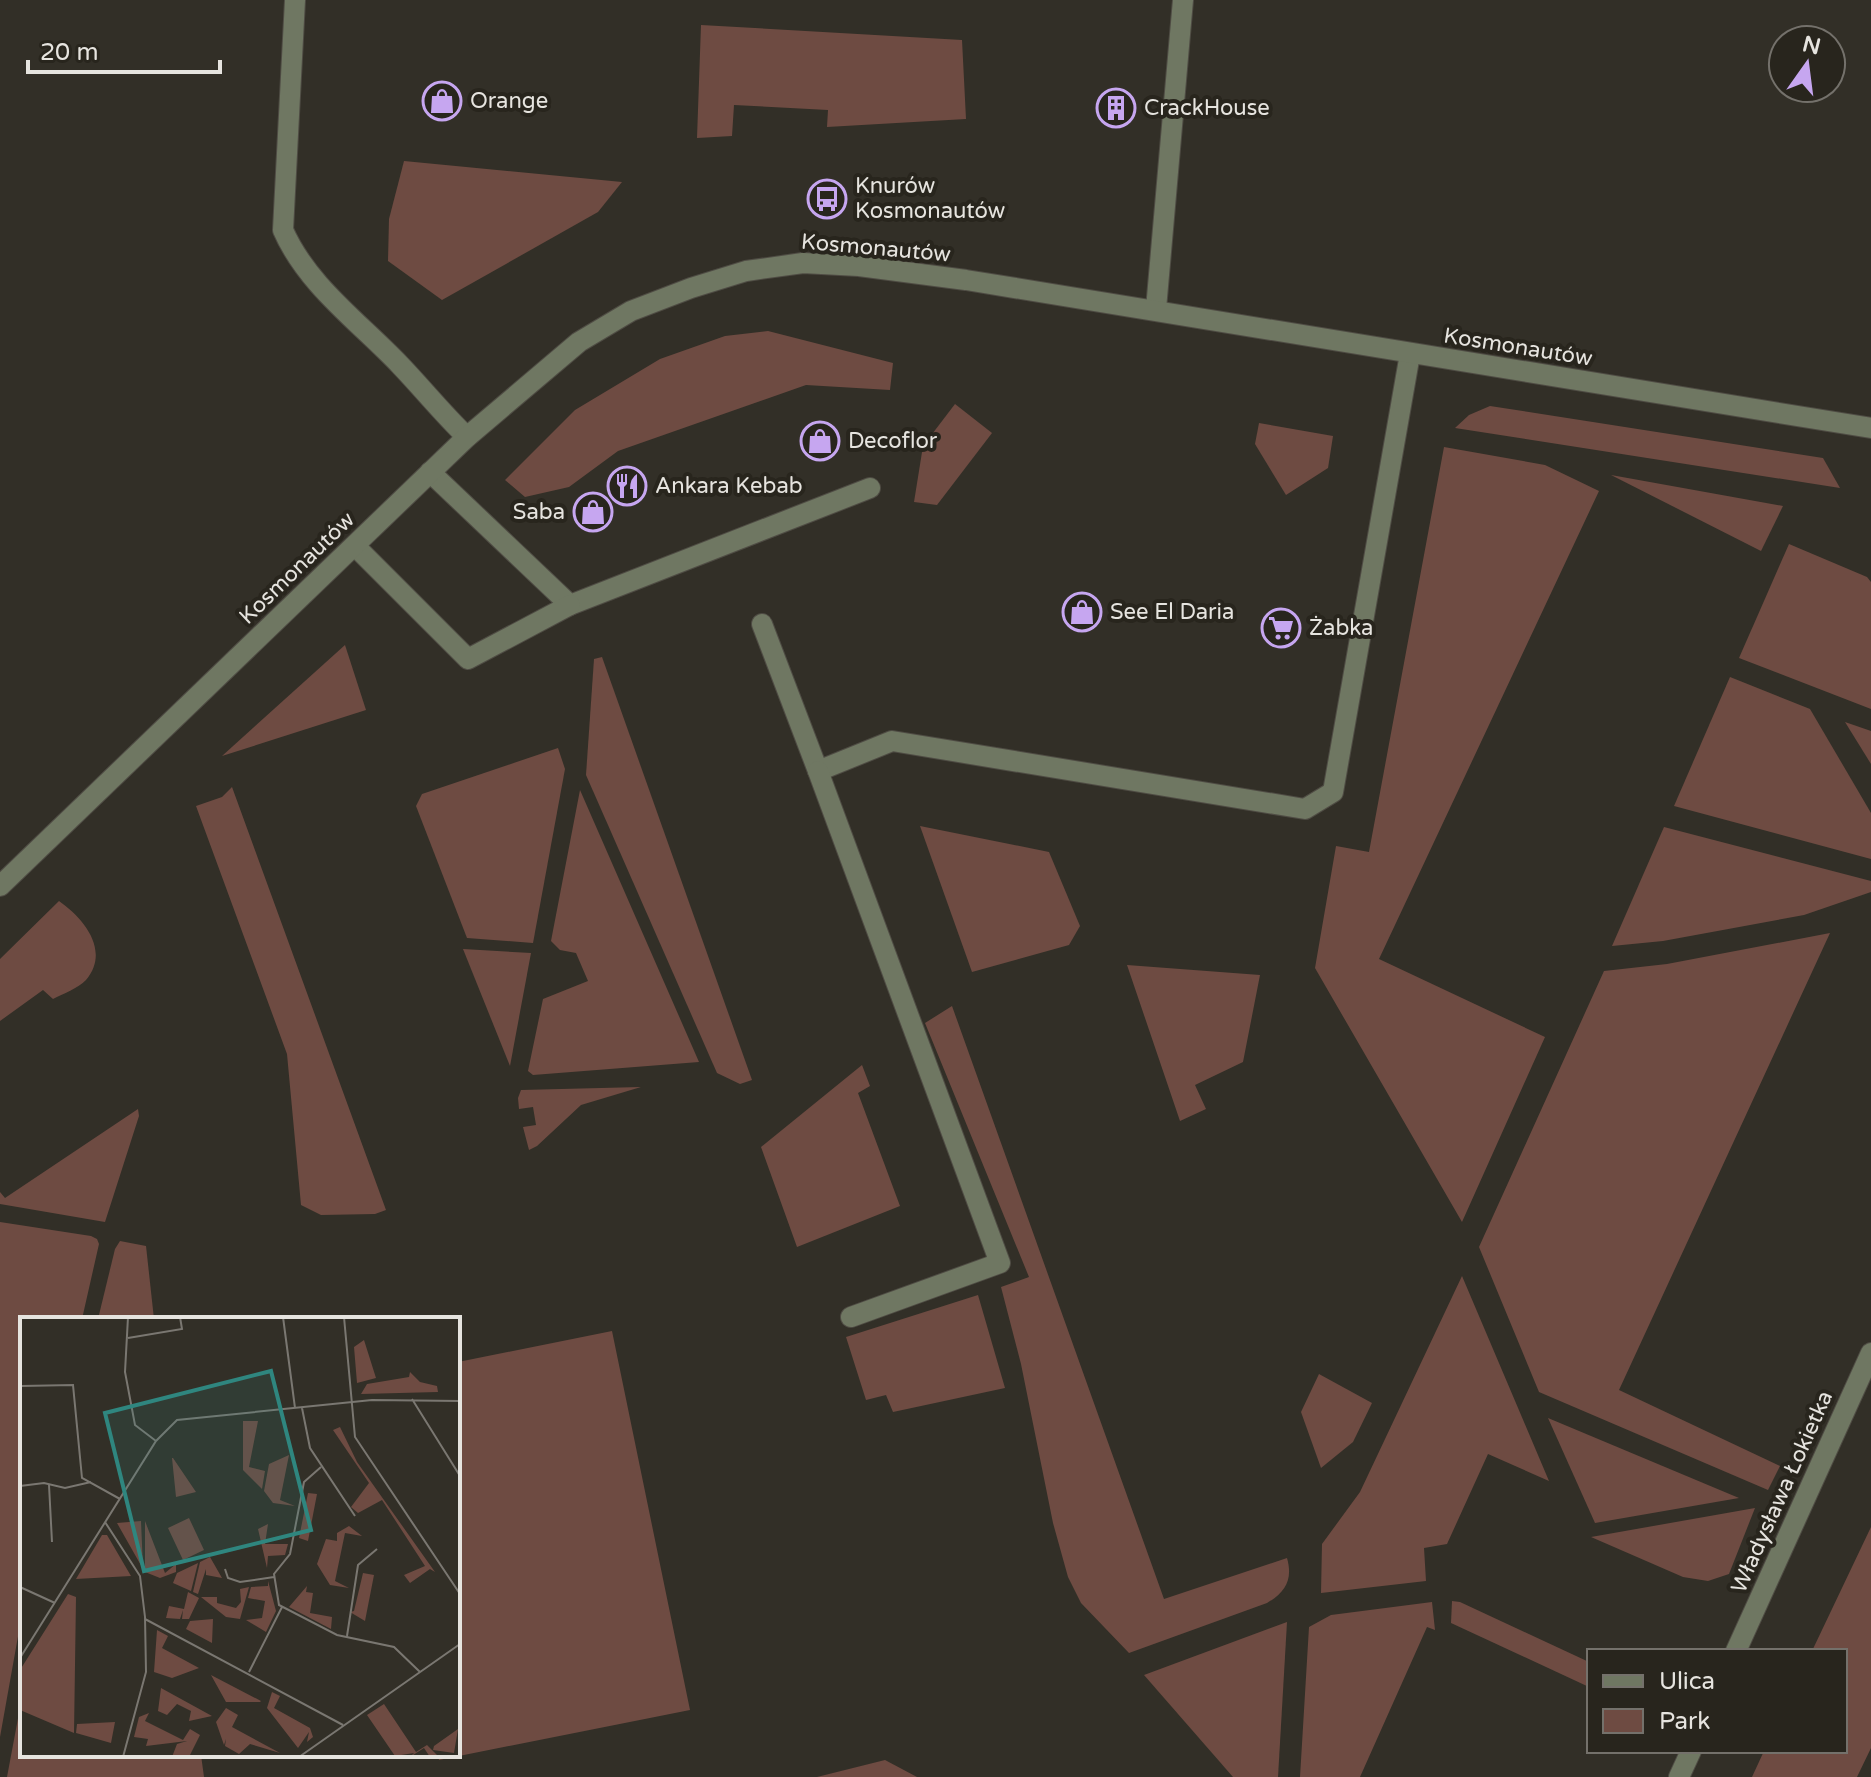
<svg xmlns="http://www.w3.org/2000/svg" width="1871" height="1777" viewBox="0 0 1871 1777" font-family="'Varela Round',sans-serif">
	<rect width="100%" height="100%" fill="#322f27"/>
	<g fill="#6e4b42">
		<polygon points="701,25 962,40 966,119 827,127 828,110 734,105 732,136 697,138"/>
		<polygon points="404,161 622,182 598,212 442,300 388,261 389,219"/>
		<polygon points="768,331 893,363 890,390 806,385 618,451 569,487 525,497 505,480 575,410 660,359 725,336"/>
		<polygon points="955,404 992,433 937,505 914,502 923,446"/>
		<polygon points="1490,406 1823,458 1840,488 1455,428 1469,415"/>
		<polygon points="1259,423 1333,436 1328,468 1286,495 1255,444"/>
		<polygon points="1444,447 1545,465 1599,491 1379,959 1545,1037 1462,1222 1315,968 1336,846 1369,852"/>
		<polygon points="1611,475 1783,506 1761,551"/>
		<polygon points="1789,544 1867,577 1871,582 1871,709 1739,658"/>
		<polygon points="345,645 366,710 222,756"/>
		<polygon points="602,657 752,1080 740,1084 717,1073 586,775 594,659"/>
		<polygon points="1730,677 1810,709 1871,813 1871,859 1674,806"/>
		<polygon points="1845,722 1871,731 1871,764"/>
		<polygon points="558,748 565,769 533,943 467,938 416,806 422,794"/>
		<polygon points="232,787 386,1210 375,1214 321,1215 301,1205 287,1054 196,806 222,797"/>
		<polygon points="580,790 699,1062 533,1075 528,1071 543,999 588,981 576,953 560,950 551,941"/>
		<polygon points="920,826 1049,852 1080,926 1069,945 972,972"/>
		<polygon points="1664,827 1871,881 1871,892 1804,915 1663,941 1612,946"/>
		<path d="M59 901C83 918 111 950 86 980 78 988 63 994 53 999L43 990 0 1021V959Z"/>
		<polygon points="1830,933 1619,1390 1780,1466 1768,1490 1539,1392 1479,1247 1604,971 1667,964"/>
		<polygon points="463,949 531,953 510,1066"/>
		<polygon points="1127,965 1260,975 1243,1062 1195,1085 1206,1109 1180,1121"/>
		<path d="M952 1006 1164 1599 1287 1558C1293 1579 1286 1592 1267 1603L1129 1653 1081 1603 1068 1577 1053 1523 1021 1364 1001 1287 1029 1277 925 1023Z"/>
		<polygon points="862,1065 870,1086 858,1093 900,1206 797,1247 761,1147"/>
		<polygon points="641,1087 581,1105 537,1146 529,1150 523,1127 536,1125 533,1107 519,1109 518,1098 521,1090"/>
		<polygon points="138,1109 139,1116 105,1222 0,1204 0,1192 5,1198"/>
		<polygon points="0,1222 91,1236 97,1239 99,1244 82,1319 22,1319 22,1614 0,1737"/>
		<polygon points="120,1241 146,1246 154,1319 98,1319 115,1249"/>
		<polygon points="1462,1276 1549,1481 1488,1454 1447,1544 1424,1548 1426,1581 1321,1593 1322,1544 1360,1492"/>
		<polygon points="978,1295 1005,1388 893,1412 886,1395 866,1400 846,1337"/>
		<polygon points="612,1331 690,1710 439,1760 438,1755 458,1755 458,1362"/>
		<polygon points="1319,1374 1372,1403 1353,1442 1321,1468 1301,1412"/>
		<polygon points="1548,1418 1739,1498 1595,1523"/>
		<polygon points="1755,1508 1729,1574 1708,1581 1683,1577 1591,1537"/>
		<polygon points="1871,1527 1871,1748 1857,1777 1752,1777 1764,1751 1845,1751 1845,1651 1812,1651"/>
		<polygon points="1452,1601 1460,1602 1589,1662 1589,1687 1451,1623"/>
		<polygon points="1432,1602 1435,1630 1427,1627 1360,1777 1300,1777 1309,1627 1331,1615"/>
		<polygon points="1287,1622 1278,1777 1233,1777 1144,1675"/>
		<polygon points="22,1697 22,1755 201,1755 204,1777 7,1777"/>
		<polygon points="885,1760 917,1777 817,1777"/>
	</g>
	<g fill="none" stroke-linecap="round" stroke-linejoin="round">
		<g stroke="#4f4c44" stroke-width="22">
			<g id="minor">
				<path d="M295 0 283 230C307 285 359 322 400 365 423 389 443 414 467 437"/>
				<polyline points="1156,309 1183,0"/>
				<polyline points="430,472 570,605 870,488"/>
				<polyline points="355,546 468,659 570,605"/>
				<polyline points="762,624 818,771 892,741 1305,809 1333,792 1410,354"/>
				<polyline points="818,771 1000,1263 851,1317"/>
				<polyline points="0,886 467,437 579,342 631,311 691,288 746,271 803,263 859,266 966,280 1871,428"/>
				<polyline points="1736,1651 1871,1353"/>
				<polyline points="1679,1777 1691,1751"/>
			</g>
		</g>
		<use href="#minor" stroke="#6f7762" stroke-width="20"/>
	</g>
	<defs>
		<g id="shop-ring" transform="scale(2)"><circle r="9.5" fill="#28251d" stroke="#c6a6f0" stroke-width="1.5"/><path d="M-5-2.5h2.3a2.7 3.5 0 0 1 5.4 0H5L5.5 6h-11ZM-1.5-2.5h3a1.5 2.3 0 0 0-3 0Z" fill="#c6a6f0"/></g>
		<g id="building-ring" transform="scale(2)"><circle r="9.5" fill="#28251d" stroke="#c6a6f0" stroke-width="1.5"/><path d="M-4-6H4V6H1V3H-1V6H-4ZM-2.5-4.3h1.7v1.8h-1.7ZM.8-4.3h1.7v1.8H.8ZM-2.5-1h1.7V.8h-1.7ZM.8-1h1.7V.8H.8Z" fill="#c6a6f0"/></g>
		<g id="bus-ring" transform="scale(2)"><circle r="9.5" fill="#28251d" stroke="#c6a6f0" stroke-width="1.5"/><path d="M-5-6H5V4H4V6H2V4H-2V6H-4V4H-5ZM-3.5-4V0h7V-4ZM-3.5 1.2v1.5H-2V1.2ZM2 1.2v1.5H3.5V1.2Z" fill="#c6a6f0"/></g>
		<g id="restaurant-ring" transform="scale(2)"><circle r="9.5" fill="#28251d" stroke="#c6a6f0" stroke-width="1.5"/><path d="M-5-6h1v4h1v-4h1v4h1v-4h1v5L-1.5 .5V6h-2V.5L-5-1ZM5-6V6H3V1.5H1.5Q1.5-4 5-6Z" fill="#c6a6f0"/></g>
		<g id="supermarket-ring" transform="scale(2)"><circle r="9.5" fill="#28251d" stroke="#c6a6f0" stroke-width="1.5"/><path d="M-6-5.5h2.5l.6 2H6L4.5 2H-2.5L-4.4-4H-6ZM-1.5 3.2a1.3 1.3 0 1 0 .1 0ZM3 3.2a1.3 1.3 0 1 0 .1 0Z" fill="#c6a6f0"/></g>
	</defs>
	<g fill-rule="evenodd">
		<use href="#shop-ring" x="442" y="101"/>
		<use href="#building-ring" x="1116" y="108"/>
		<use href="#bus-ring" x="827" y="199"/>
		<use href="#shop-ring" x="820" y="441"/>
		<use href="#restaurant-ring" x="627" y="486"/>
		<use href="#shop-ring" x="593" y="512"/>
		<use href="#shop-ring" x="1082" y="612"/>
		<use href="#supermarket-ring" x="1281" y="628"/>
	</g>
	<g text-anchor="middle" dominant-baseline="central" stroke-width="8" stroke-linejoin="round" paint-order="stroke">
		<g font-size="22" fill="#e6e4df" stroke="#28251d" text-anchor="start">
			<text x="470" y="101">Orange</text>
			<text x="1144" y="108">CrackHouse</text>
			<text x="855" y="186">Knurów<tspan x="855" dy="25">Kosmonautów</tspan></text>
			<text x="848" y="441">Decoflor</text>
			<text x="655" y="486">Ankara Kebab</text>
			<text x="565" y="512" text-anchor="end">Saba</text>
			<text x="1110" y="612">See El Daria</text>
			<text x="1309" y="628">Żabka</text>
		</g>
		<g font-size="22" fill="#e6e4df" stroke="#28251d">
			<text transform="translate(876 248) rotate(5)">Kosmonautów</text>
			<text transform="translate(1518 347) rotate(9)">Kosmonautów</text>
			<text transform="translate(297 568) rotate(-44)">Kosmonautów</text>
			<text transform="translate(1782 1492) rotate(-66)">Władysława Łokietka</text>
		</g>
	</g>
	<g transform="translate(20 1317)">
		<rect width="440" height="440" fill="#322f27"/>
		<path d="M344 23 356 61 337 66 334 30ZM390 55 400 65 417 69 418 75 341 77 347 67 389 60ZM223 104H238L229 150 245 154 242 172 223 153ZM320 110 337 145 415 255 410 252 390 266 384 258 405 249 362 183 338 196 331 190 349 166 313 113ZM269 138 260 183 275 189 253 186 244 174 249 147ZM152 141H153L176 175 156 180ZM288 176 297 177 288 224 279 221ZM169 201 184 233 163 243 148 211ZM121 204 122 227 123 252 97 206ZM125 204 145 256 156 247V255L140 261 125 255ZM248 207 245 227H268L265 238 248 239 247 251 238 212ZM329 209 342 219 325 216 315 264 329 271 310 268 297 247 306 222 317 224V216ZM82 218H87L111 259 56 262ZM190 240 202 261 186 258V252L178 277 173 275 180 245ZM178 246 171 274 153 266 157 256ZM343 256 354 258 345 304 330 295 334 294ZM248 264 256 294 246 315 226 303 242 301 245 284 228 281 231 270 248 269ZM287 269 286 275 293 276 290 296 312 300 311 312 269 290ZM229 270 220 302 206 300 181 280H197V286L216 291 221 285 220 272ZM168 275 179 281 169 302H162L163 293 160 302 146 301 149 289 164 292ZM48 277 56 280 54 416 0 393V353ZM193 302 192 326 166 312 170 304ZM137 313 148 319 142 331 179 351 152 361 134 355ZM191 358 241 384 240 385H206ZM141 371 192 399 169 404 171 394 157 387 147 398 138 394ZM252 375 260 379 254 391 290 411 293 420 287 425 289 415 278 431 247 391ZM364 387 396 435 407 428 419 440H410L404 431 390 440 394 436 375 439 347 398ZM206 391 218 398 212 410 260 436 230 427 219 437 205 429 206 422 204 428 196 405ZM129 396 125 404 163 423 170 412 180 418 169 440H152L157 427 167 424 126 429 128 422 114 420 119 400ZM95 405 91 426 56 416 57 407ZM438 412 434 436 413 433 414 429Z" fill="#6e4b42"/>
		<path fill="none" stroke="#7a7771" stroke-width="2" d="M108 0 105 55 115 108 136 124M263 0 275 91M324 0 335 120 440 277M108 21 162 12 160 0M1 69 53 68 62 161 100 182M392 82 440 159M282 91 290 131 335 199M301 150 284 165 270 237 254 257 259 288 317 318 374 330 400 355M29 168 32 225M0 169 24 166 45 171 71 165M85 205 120 259 125 300 126 355 103 440M205 252 208 261 220 265 254 260M0 270 35 286M125 302 323 408M327 319 338 248 357 232M0 341 136 124 157 103 352 83 440 84M229 355 262 290M279 440 440 327"/>
		<path fill="#2f867f" fill-opacity="0.15" stroke="#2f867f" stroke-width="4" d="M251 54 291 213 124 254 85 96Z"/>
		<rect width="440" height="440" fill="none" stroke="#e6e4df" stroke-width="4"/>
	</g>
	<rect x="1587" y="1649" width="260" height="104" fill="#28251d" stroke="#74716b" stroke-width="2"/>
	<rect x="1603" y="1675" width="40" height="12" fill="#6f7762" stroke="#74716b" stroke-width="2"/>
	<text x="1659" y="1689" font-size="24" fill="#e6e4df">Ulica</text>
	<rect x="1603" y="1709" width="40" height="24" fill="#6e4b42" stroke="#74716b" stroke-width="2"/>
	<text x="1659" y="1729" font-size="24" fill="#e6e4df">Park</text>
	<g transform="translate(1807 64) rotate(14)"><circle r="38" fill="#28251d" stroke="#74716b" stroke-width="2"/>
	<path d="M0-6L14 30L0 20L-14 30Z" fill="#c6a6f0"/>
	<text y="-12" font-size="22" font-weight="bold" text-anchor="middle" fill="#e6e4df">N</text>
	</g>
	<path d="M28 60v12h192v-12" fill="none" stroke="#e6e4df" stroke-width="4"/>
	<text x="40" y="60" font-size="24" fill="#e6e4df" stroke="#28251d" stroke-width="6" paint-order="stroke">20 m</text>
</svg>
